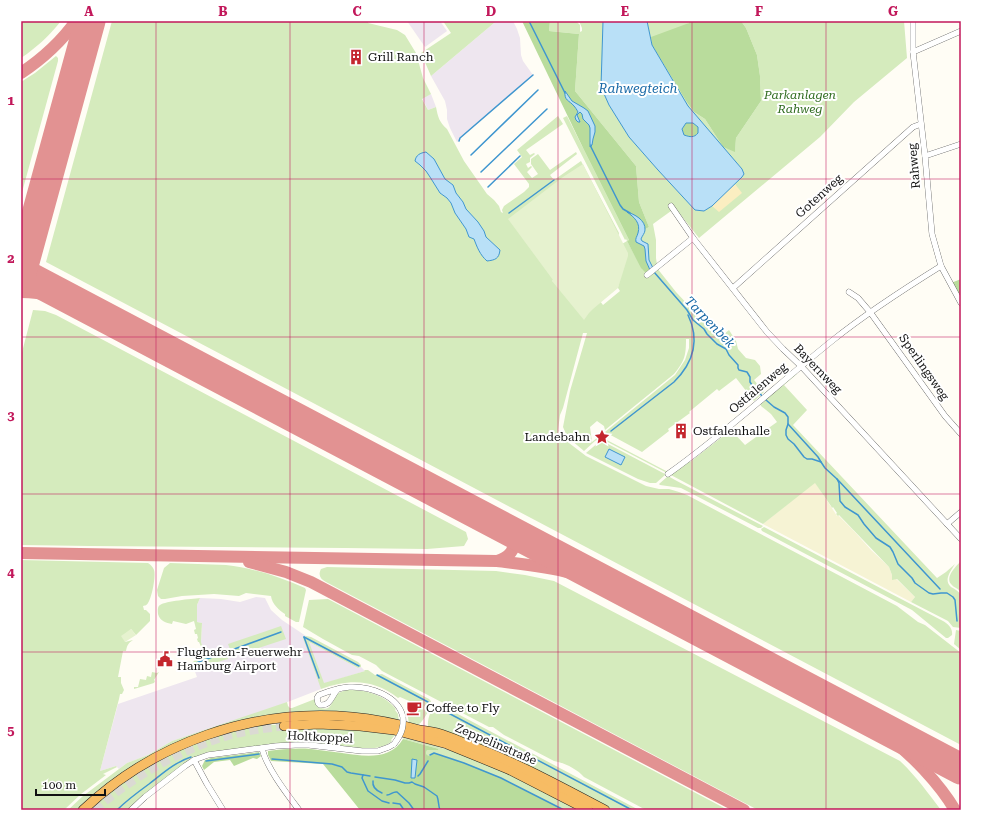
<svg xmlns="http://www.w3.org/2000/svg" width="982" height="831" viewBox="0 0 982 831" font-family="'Roboto Serif',serif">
	<rect width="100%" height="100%" fill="#fffdf5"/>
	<g fill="#eee6ef">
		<polygon points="407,21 440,21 447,31 425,47"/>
		<polygon points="499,21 513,21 517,29 520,38 521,55 523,61 533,75 460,138 459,141 457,142 450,128 447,119 447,110 445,101 431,76 494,23"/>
		<polygon points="431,94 436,107 428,110 422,98"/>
		<polygon points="256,597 265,598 271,610 282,620 306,636 303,637 309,642 358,668 361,667 365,671 320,685 321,689 267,710 172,741 148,755 127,763 119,769 116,766 100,771 118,704 197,677 194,669 227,659 226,651 224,649 205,656 201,642 202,623 197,622 197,605 200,598 221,599 240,602"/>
	</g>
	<polygon fill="#f6f3d4" points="815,482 837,516 838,515 853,530 871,550 889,567 892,575 915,597 911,602 763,524"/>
	<g fill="#d5ebbd" fill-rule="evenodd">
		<path d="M21 21H61C49 36 36 48 21 58Z"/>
		<path d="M112 21H368V23L397 30 405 35 416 53 423 78 431 94 422 99 428 110 436 107C438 117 439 122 447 129L464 161 487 194 494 200 499 206 501 212 503 213 502 210 504 206 524 192 529 187V184L514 164 522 157 517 150 558 116 563 124 526 150 530 155 534 153 535 154 530 158V162L526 164 528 168 531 166 532 167 527 172 532 178 538 174 531 164V159L538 154 550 170 576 152 577 154 550 175 554 180 581 161 619 233 618 238 552 281 596 296 603 305 620 291 618 288 622 244 627 241 626 239 625 240 563 118 567 116 629 240 627 241 643 270 657 268 676 292 704 322 718 339 729 330 736 341 738 349 746 358 755 360 760 366 761 374 754 380 764 392 754 401 736 378 719 391 717 389 689 412 690 413 668 429 669 431 642 452 605 432 675 375 685 360 689 348V339H686C686 355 685 361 674 374L605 430 604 426 597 421 590 427 592 442 598 437 601 438 595 441 584 451 571 440 566 434 563 427 570 391 587 333H583L563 408 560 415 558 430 569 443 586 456 646 486 659 489H669L679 492 687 495 897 606 918 622 925 625 961 653V745L46 262ZM426 152 434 159 445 179 453 185 456 193 463 202 466 209 478 222 484 231 486 237 500 250 478 249 474 239 469 237 466 229 455 213 451 203 447 198 440 193 430 177 426 171 420 165 415 161Z"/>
		<polygon points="443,21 499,21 494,23 431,76 421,53 451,33"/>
		<polygon points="550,21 576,21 580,25 580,32 582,31 582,28 579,21 603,21 601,87 609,105 629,137 658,170 695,210 704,211 712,206 742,177 744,174 742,169 688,106 652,45 647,21 689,21 689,23 652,45 686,101 694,112 705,119 723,147 735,151 736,138 761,101 760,76 757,55 746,28 741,21 904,21 907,58 854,102 820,137 699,238 672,204 671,211 653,224 656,240 656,258 657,265 652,269 641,242 642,231 649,227 639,202 636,166 575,91 579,34 549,31"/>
		<polygon points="56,56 58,58 58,61 21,196 21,82 35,73"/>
		<polygon points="33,310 45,311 56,315 466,532 468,539 464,546 427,549 345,548 90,546 21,545 21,356"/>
		<path d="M796 373 797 374 784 385 807 410 793 425 937 578 946 572 955 564C951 571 943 580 951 587 955 589 958 591 961 595V628L953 627 948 621 911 602 915 597 897 579 892 580V575L889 567 839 515 838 516 836 514 837 513 833 507 832 508 831 506 815 483 763 524 669 474 689 461 690 462 731 430 745 445 777 422 771 414 761 406 760 403Z"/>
		<polygon points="603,438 668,472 667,473 602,439"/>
		<polygon points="599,442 603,442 608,444 665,474 665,475 656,483 650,483 638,479 586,453"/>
		<polygon points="668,476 675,480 763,526 761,528 758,528 681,488 660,485 659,484 667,477"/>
		<path d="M764 527 766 528 943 621C948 624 953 628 952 635L948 638H946L912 610 762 531 761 529Z"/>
		<path d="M21 560 148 563C151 565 153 567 154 570 156 576 152 597 148 603 146 606 146 605 143 606L144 610H146L150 614V621L136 635 131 629 125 642 133 640C128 643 127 646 126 651H123L118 677H121V683L124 690 122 694H120L119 699 100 771 116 766 117 767 103 774 106 775 81 794 64 810H21Z"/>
		<path d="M961 561V592C958 588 954 588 951 584 945 577 956 566 961 561Z"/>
		<path d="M170 563C189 564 207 564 226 565 253 568 280 577 305 588L306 590 299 622H296L285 616V614C279 610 272 604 271 596L246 593 239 596 214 594 182 596 165 599H161L158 596 157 590 164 568Z"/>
		<path d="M327 567 496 571 525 575 554 581 900 761C916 776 928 793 941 810H758L326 582C320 579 318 575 321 569Z"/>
		<path d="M200 598 197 605V622L202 623 201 642 204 651H203L199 642H198L197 639 198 638 197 634H195L194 630 196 629 194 621 186 624 173 621 172 624C166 623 160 621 158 614 158 611 157 607 160 605 166 601 191 599 200 598Z"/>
		<path d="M328 599 728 810H646L584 777C577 769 565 763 554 761L504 735 493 727H489L382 671 376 665 359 656 352 655 323 639 303 627 309 600Z"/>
		<polygon points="281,626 286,639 234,656 231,652 228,644"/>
		<polygon points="956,630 961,631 961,650 954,644"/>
		<path d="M306 636 311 637 358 662 361 665V667L358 668 309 642 324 683 365 671 364 670H368L375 675 382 674 429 699C430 700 431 701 431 702 432 706 423 722 419 724 416 725 412 725 409 724L407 711 409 710 416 714 419 708C414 701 408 701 400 697L398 698C373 679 350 679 321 689L303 638Z"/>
		<polygon points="225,650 227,654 228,659 194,669 192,663 194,661 204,657 203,655 205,654 206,656 225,649"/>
		<polygon points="152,672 157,673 159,672 154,680 155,681 154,683 134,689 134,687 138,687 140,679 146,680 147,676 151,677"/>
		<path d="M346 690C364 689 384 694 396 709L395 710 398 714 399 722 296 714 172 746 81 810H68L83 796 127 763 148 755 172 741 287 702 288 706 290 708H292L315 699 319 707C332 713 331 701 337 694 340 692 343 691 346 690Z"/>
		<path d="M439 704 639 810H611L528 766 428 727C427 719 431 707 439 704Z"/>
		<path d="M263 724 317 728 359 730 395 735 391 740 392 741C373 757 333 743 310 743 301 742 291 744 282 745 262 748 241 750 220 752L217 751 208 752 193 758 144 796 128 810H88L94 804 146 766 201 739Z"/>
		<path d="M404 738C433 745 462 753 490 765 520 779 549 794 578 810H563L427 755 426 753 427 750H438L439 749 403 739Z"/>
	</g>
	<g fill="#b9dc9c">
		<path d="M522 21H550L549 31 579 34 575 91 636 166 639 202 649 227 642 231C639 240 639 241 647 245V259L652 269 646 273 641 268 627 241 629 240 584 150Z"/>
		<polygon points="689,21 741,21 746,28 757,55 760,76 761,101 736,138 735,152 723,147 705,119 694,112 686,101 652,45 651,37 689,23"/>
		<path d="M686 123H693L698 127V133C694 138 690 137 684 135L682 129Z"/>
		<polygon points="961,279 961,300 951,283"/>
		<path d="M403 739 439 749 438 750H427L426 753 427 755 430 756 432 754 434 753 464 763 501 778 564 810H360L323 764 271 761 268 755V751C282 749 297 748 311 749 321 750 332 752 342 753 363 756 390 761 403 739Z"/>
		<polygon points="259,752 261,756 257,759 253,758 234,766 230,760 214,762 204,770 202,766 205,760 211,758"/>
	</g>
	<polygon fill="#fbeec1" points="735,184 742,193 719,212 712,206"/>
	<g fill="#e6f2cf">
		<polygon points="583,164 628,253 628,256 618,288 593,309 589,313 584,320 552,281 553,280 508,219 563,177"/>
		<polygon points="131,629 136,635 125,642 121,636"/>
	</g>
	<g fill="#b9e0f7" stroke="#3f96cf" fill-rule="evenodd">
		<path d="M603 21H647L652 45 688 106 742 169 744 174 742 177 712 206 704 211 695 210 658 170 629 137 609 105 601 87ZM686 123H693L698 127V133C694 138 690 137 684 135L682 129Z"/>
		<path d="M565 91 572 101 584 108 588 111 595 126V132L593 139 592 145 590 147V128L589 125 583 119 582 114 580 112 577 115 580 122H578L576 120 575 117 578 112C577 110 575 107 574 106 569 100 564 101 565 91Z"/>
		<path d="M426 152 434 159 445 179 453 185 456 193 463 202 466 209 478 222 484 231 486 237 500 250C499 259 495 260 487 261 480 255 477 247 474 239L469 237 466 229 455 213 451 203 447 198 440 193 430 177 426 171 420 165 415 161C416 155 420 153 426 152Z"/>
		<path d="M627 212C634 214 646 220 645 230 645 233 642 236 641 239L642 241 648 244 649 260 653 268 650 270 646 261 645 249 644 246 636 242C635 238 637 237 638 233 641 223 634 217 627 212Z"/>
		<polygon points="609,449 625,457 621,465 605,457"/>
		<polygon points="412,759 417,760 415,778 411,778"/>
	</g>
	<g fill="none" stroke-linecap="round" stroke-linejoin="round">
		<g stroke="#3f96cf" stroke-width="1.5">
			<polyline points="529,21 565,93"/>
			<polyline points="459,141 460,138 533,75"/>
			<polyline points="591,145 591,147 620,205 623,209 630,213"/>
			<polyline points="471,155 538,90"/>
			<polyline points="481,172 547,109"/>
			<polyline points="488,187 520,156"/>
			<polyline points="509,213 554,180"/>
			<polyline points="654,272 687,310 693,320 704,329 707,334 717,344 726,349 729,355 738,365 738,368 739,370 747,372 750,377 750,382 752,385 763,397"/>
			<polyline points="766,400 774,407 785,413 788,417 788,424 786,430 786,435 788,439 794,444 804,457 807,459 812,459 821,462 825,468 837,479 839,483 840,501 845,507 858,515 864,524 876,538 890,547 893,552 898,564 912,578 915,583 929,593 933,594 941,593 947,593 953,597 955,600 957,621"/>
			<polyline points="788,424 818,457 821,462"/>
			<path d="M611 431 674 382C693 363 700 340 688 315"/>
			<polyline points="837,479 940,589"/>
			<polyline points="304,637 359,666"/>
			<polyline points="304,637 319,678"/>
			<polyline points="196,663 281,632"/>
			<polyline points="377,675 428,702"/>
			<polyline points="437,707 632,810"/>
			<polyline points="430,755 434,753 464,763 501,778 564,810"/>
			<polyline points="272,759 332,764 342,767 347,772 351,773 370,776"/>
			<polyline points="206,761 259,754"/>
			<polyline points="363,775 362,778 368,791 382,801 389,803"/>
			<polyline points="418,776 420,774 428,761"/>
			<path d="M375 777 395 780 405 783H409L412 782 415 784 424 787 437 796C439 801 438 805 440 810"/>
			<path d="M373 781C372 787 377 791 382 793"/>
			<path d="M387 795C391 795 393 791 397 792L409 803 414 810"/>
			<polyline points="393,803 400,804 404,810"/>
			<path d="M117 810C127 800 138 792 149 784 162 774 175 762 191 757"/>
			<polyline points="453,810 461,810"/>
		</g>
		<g stroke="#e29292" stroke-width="12">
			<path d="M21 73C42 59 61 42 76 21"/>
			<polyline points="21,245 36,219"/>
			<polyline points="21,262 34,275 51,289"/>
			<path d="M21 292C44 292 66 298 87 308"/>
			<path d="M21 553 497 561C522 564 547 566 571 573 595 580 618 590 641 600"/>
			<path d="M497 561C508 558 518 549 512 537 511 534 508 531 506 529"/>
			<polyline points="249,562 286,572 311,582 744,810"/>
			<path d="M853 712C864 720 876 727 886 735 911 754 939 783 955 810"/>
		</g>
		<g stroke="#e29292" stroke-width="31">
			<polyline points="21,273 961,769"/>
			<polyline points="21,273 90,21"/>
		</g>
		<path stroke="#dbdad3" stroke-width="9" stroke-dasharray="9 4.5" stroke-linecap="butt" d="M95 810C129 778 185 747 230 735 248 730 266 728 284 726"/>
		<g stroke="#444" stroke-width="6">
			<g id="minor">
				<polyline points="913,21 913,52 925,156 932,234 941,266 961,303"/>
				<polyline points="913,52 961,31"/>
				<polyline points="925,156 961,144"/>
				<polyline points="671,206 693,238 767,332 783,349 801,366 961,539"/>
				<polyline points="647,275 693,238"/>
				<polyline points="733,288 913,127 921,124"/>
				<polyline points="849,292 858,298 870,312 945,416 961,434"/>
				<path d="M668 474C726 433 778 384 833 340 868 312 904 289 941 266"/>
				<polyline points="947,524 961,512"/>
				<path d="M338 689C331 696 331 706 320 705L318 703 317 698 319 695C329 691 339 688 349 687 369 686 398 695 403 717"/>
				<path d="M262 748C266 767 287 794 299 810"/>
				<polyline points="194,760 207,784 223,810"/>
				<polyline points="131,810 145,797 185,766 194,760 208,755 276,746 295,745 309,745 362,751 378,751 389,747 394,744"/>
			</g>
		</g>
		<g stroke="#222" stroke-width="10">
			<g id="trunk">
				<polyline points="284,726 318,724 360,726 394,730 447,744 508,769 588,810"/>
				<path d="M83 810C155 742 254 708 352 717 375 719 398 724 420 730 427 731 434 732 441 734 450 737 460 741 469 745 516 762 561 787 605 810"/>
			</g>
		</g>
		<use href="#minor" stroke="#fff" stroke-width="5.5"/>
		<use href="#trunk" stroke="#f7bc64" stroke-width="9"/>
		<g stroke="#444" stroke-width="6" stroke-linecap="butt">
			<path id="minor-bridge" d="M394 744C401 735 404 728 403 717"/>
		</g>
		<use href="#minor-bridge" stroke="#fff" stroke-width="5.5"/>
	</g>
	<path fill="none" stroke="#c2185b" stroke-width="1" stroke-opacity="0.55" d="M156 21V810M290 21V810M424 21V810M558 21V810M692 21V810M826 21V810M21 179H961M21 337H961M21 494H961M21 652H961"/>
	<defs>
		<g id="building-bare" transform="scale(1.2)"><path d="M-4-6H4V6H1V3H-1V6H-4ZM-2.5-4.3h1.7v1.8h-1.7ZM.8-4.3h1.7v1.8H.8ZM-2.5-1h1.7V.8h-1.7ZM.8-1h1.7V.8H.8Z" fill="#c4262e" stroke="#fff" stroke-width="2.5" paint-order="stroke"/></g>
		<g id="sight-bare" transform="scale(1.2)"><path d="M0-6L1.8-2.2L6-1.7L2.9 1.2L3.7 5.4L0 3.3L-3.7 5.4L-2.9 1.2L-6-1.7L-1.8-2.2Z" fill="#c4262e" stroke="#fff" stroke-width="2.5" paint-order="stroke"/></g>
		<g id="civic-bare" transform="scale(1.2)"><path d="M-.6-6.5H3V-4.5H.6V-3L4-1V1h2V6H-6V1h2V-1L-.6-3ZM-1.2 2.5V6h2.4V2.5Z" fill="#c4262e" stroke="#fff" stroke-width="2.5" paint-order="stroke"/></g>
		<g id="cafe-bare" transform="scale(1.2)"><path d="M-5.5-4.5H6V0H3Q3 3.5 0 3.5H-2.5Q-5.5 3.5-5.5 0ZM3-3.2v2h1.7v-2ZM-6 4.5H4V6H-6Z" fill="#c4262e" stroke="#fff" stroke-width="2.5" paint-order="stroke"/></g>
	</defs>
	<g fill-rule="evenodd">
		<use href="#building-bare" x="356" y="57"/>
		<use href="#building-bare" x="681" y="431"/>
		<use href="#sight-bare" x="602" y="437"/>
		<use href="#civic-bare" x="165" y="659"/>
		<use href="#cafe-bare" x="414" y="708"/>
	</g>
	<g text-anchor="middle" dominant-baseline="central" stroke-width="4" stroke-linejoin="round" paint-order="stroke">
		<g font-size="12" fill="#111" stroke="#fff" text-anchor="start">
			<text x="368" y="57">Grill Ranch</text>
			<text x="693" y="431">Ostfalenhalle</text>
			<text x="590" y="437" text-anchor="end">Landebahn</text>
			<text x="177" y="652">Flughafen-Feuerwehr<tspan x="177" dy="14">Hamburg Airport</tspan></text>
			<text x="426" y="708">Coffee to Fly</text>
		</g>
		<g font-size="12" font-style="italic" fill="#2f6b1f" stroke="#fff">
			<text x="800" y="95">Parkanlagen<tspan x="800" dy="14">Rahweg</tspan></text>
		</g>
		<g font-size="12" fill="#111" stroke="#fff">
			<text transform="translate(914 166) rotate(-95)">Rahweg</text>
			<text transform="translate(819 196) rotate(-42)">Gotenweg</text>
			<text transform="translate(924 367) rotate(55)">Sperlingsweg</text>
			<text transform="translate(818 369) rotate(46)">Bayernweg</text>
			<text transform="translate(758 388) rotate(-40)">Ostfalenweg</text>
			<text transform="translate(320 737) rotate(3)">Holtkoppel</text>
			<text transform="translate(496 744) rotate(23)">Zeppelinstraße</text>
		</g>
		<g font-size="13" font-style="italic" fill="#1768a6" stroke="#fff">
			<text x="638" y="88">Rahwegteich</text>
			<text transform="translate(710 322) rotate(46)">Tarpenbek</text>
		</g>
	</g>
	<rect width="982" height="831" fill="none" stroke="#ffffff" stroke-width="44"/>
	<path d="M36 789v6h69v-6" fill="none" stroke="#111111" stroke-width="2"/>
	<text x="42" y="789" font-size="12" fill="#111111" stroke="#ffffff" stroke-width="3" paint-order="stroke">100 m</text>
	<rect x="22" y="22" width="938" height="787" fill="none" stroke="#c2185b" stroke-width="1.5"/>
	<g font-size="13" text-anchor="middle" font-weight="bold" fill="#c2185b">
		<text x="89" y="16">A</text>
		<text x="223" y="16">B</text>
		<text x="357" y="16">C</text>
		<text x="491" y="16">D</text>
		<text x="625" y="16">E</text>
		<text x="759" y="16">F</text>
		<text x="893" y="16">G</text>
		<text x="11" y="105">1</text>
		<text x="11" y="263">2</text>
		<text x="11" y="420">3</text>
		<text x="11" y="577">4</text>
		<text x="11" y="735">5</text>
	</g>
</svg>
